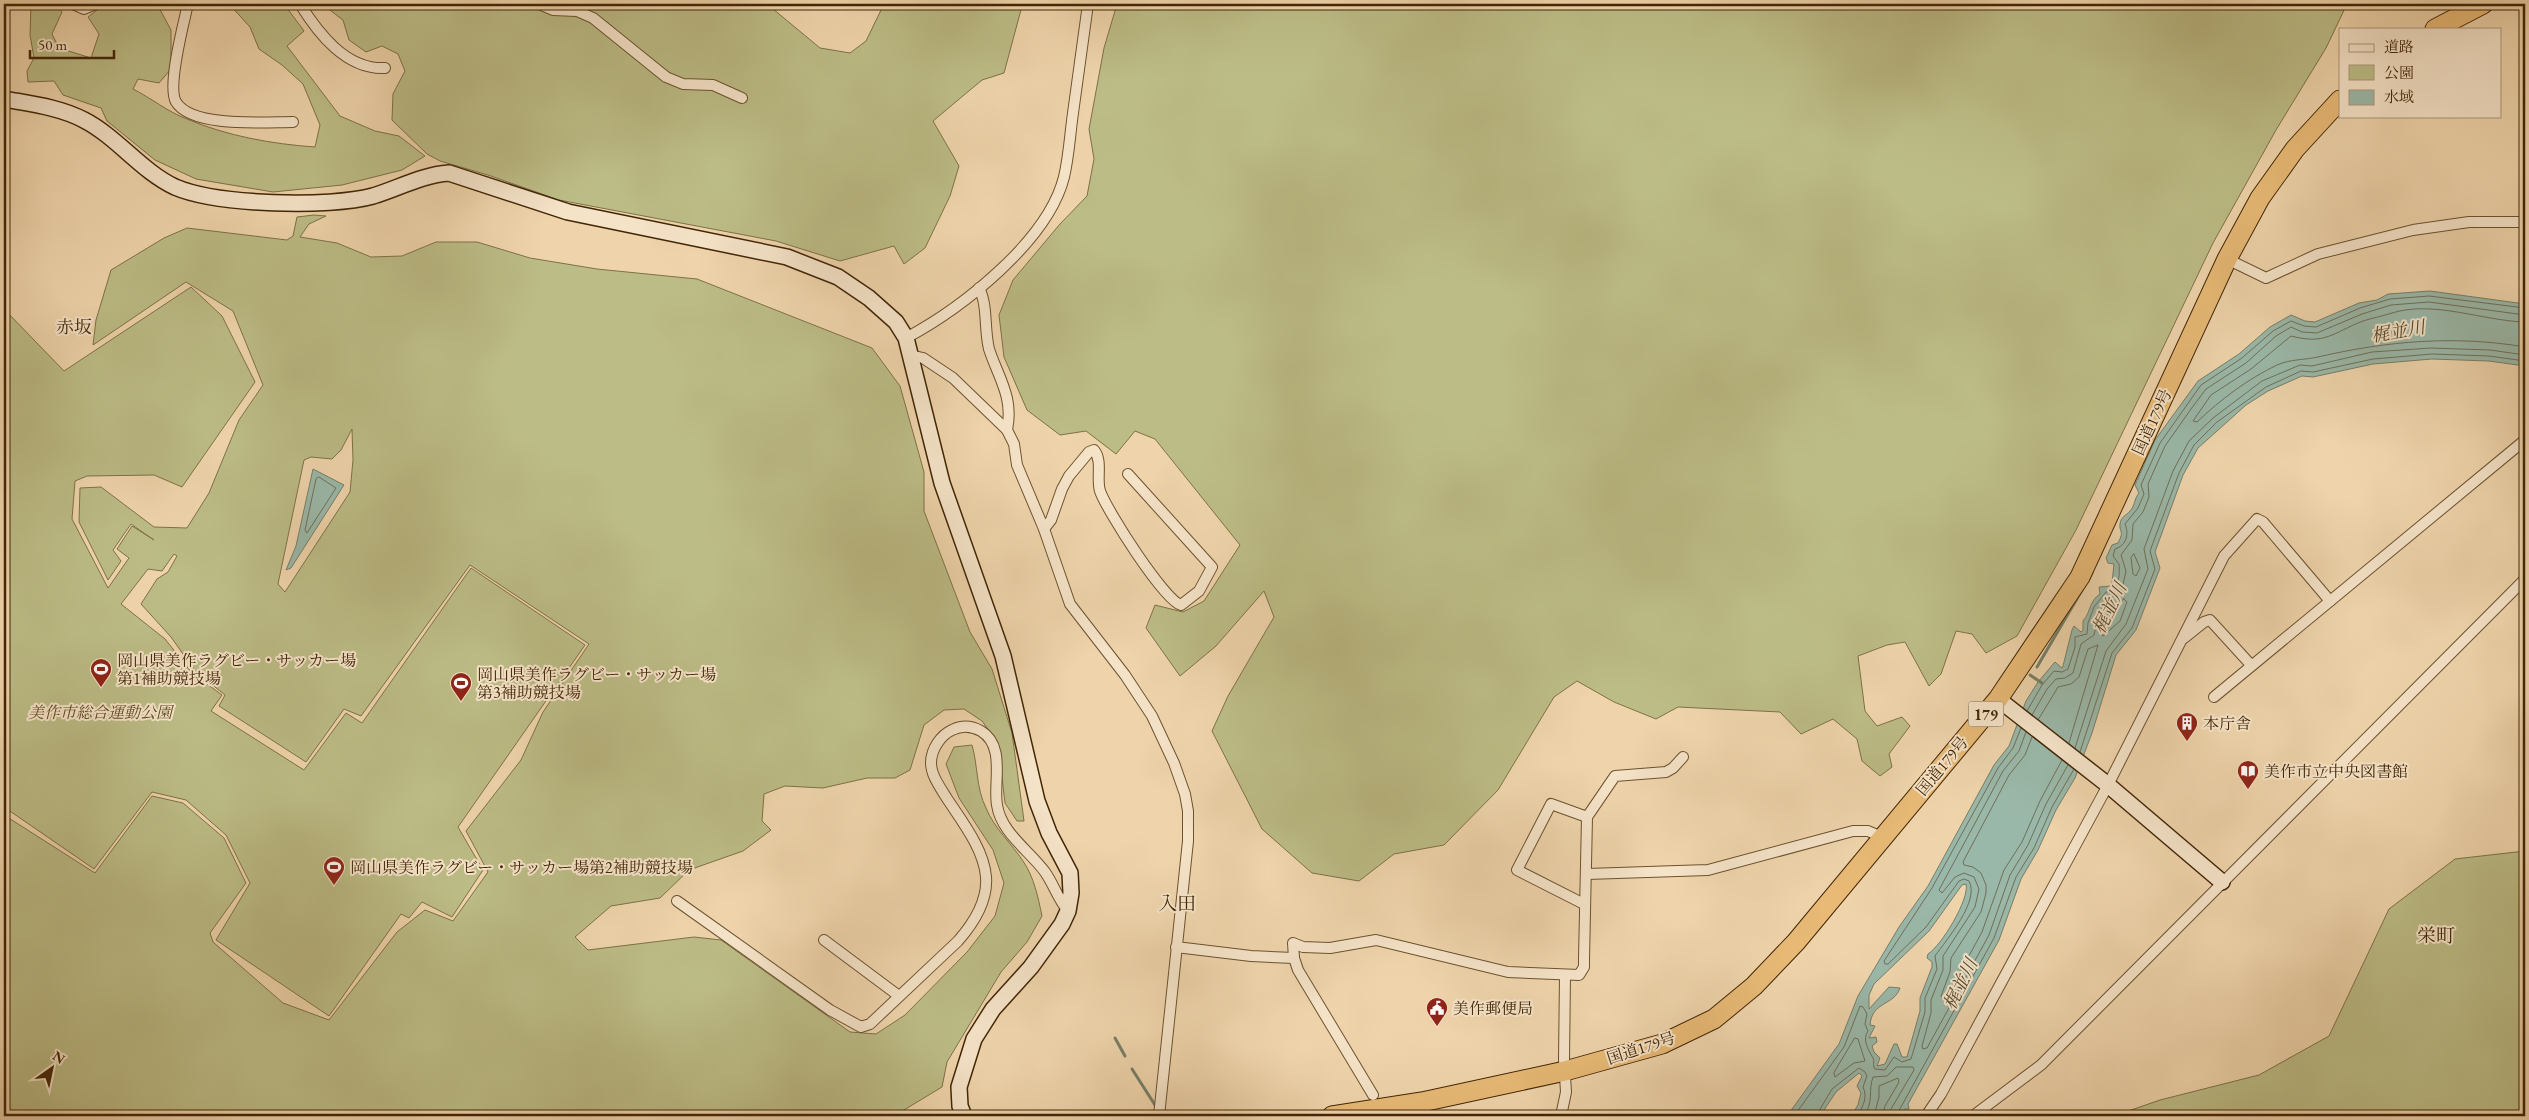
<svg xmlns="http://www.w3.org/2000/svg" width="2529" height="1120" viewBox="0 0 2529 1120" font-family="'EB Garamond','Noto Serif JP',serif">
	<rect width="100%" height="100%" fill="#efd4ab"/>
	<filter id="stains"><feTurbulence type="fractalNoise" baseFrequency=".004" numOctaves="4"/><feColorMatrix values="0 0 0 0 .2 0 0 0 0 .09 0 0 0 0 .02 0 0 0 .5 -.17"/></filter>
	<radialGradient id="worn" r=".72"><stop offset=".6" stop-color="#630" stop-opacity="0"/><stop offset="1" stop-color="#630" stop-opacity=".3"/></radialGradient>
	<g fill="#bcbc86" stroke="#7e7146" fill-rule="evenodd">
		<path d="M31 4H57L62 12 52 34 59 48 91 58 99 34 88 17 105 4H157L171 30V69L159 83 138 79 133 89C151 98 168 112 187 119 227 136 272 144 315 147L320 125 303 84 282 65 259 49 250 27 229 4H284L304 31 287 46 340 116 375 131 399 136 425 156 402 170 342 185 273 192 196 179 155 160 107 121 101 108 63 95 54 81 28 82 27 71 34 58 30 35Z"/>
		<polygon points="322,4 767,4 820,48 850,53 866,41 884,4 1022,4 1022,6 1004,73 982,80 933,121 959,166 950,196 925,248 904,264 894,246 840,261 776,241 559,200 488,175 440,161 427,154 392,120 393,94 405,71 398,54 382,46 366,52 349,40 343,20"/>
		<polygon points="1117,4 2347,4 2326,48 2276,130 2213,243 2076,530 2017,636 1986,653 1972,634 1956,631 1941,674 1929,686 1905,642 1887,645 1858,656 1865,711 1877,726 1902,717 1910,726 1889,754 1892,767 1880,776 1862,761 1857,739 1833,719 1801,734 1780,712 1678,707 1656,719 1614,702 1577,681 1554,697 1498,790 1444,845 1394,854 1359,881 1312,873 1262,829 1212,731 1228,696 1274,617 1264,591 1216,646 1180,676 1146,628 1155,605 1183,612 1204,601 1240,545 1155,439 1135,431 1116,454 1086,431 1060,435 1027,410 1004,357 999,315 1013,280 1060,224 1087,196 1094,159 1089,129 1104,48"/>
		<path d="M314 215 326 216 309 224 300 237 337 243 371 257 402 256 436 242H477L530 258 597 269 697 279 872 348 900 386 924 472V511L970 632 992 669 1012 733 1024 821H1017L1005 803 998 743 982 721 964 709 944 710 924 725 910 770 895 778H867L823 788 785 786 764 794 762 821 771 830 743 851 689 870 660 898 611 906 575 937 588 950 694 937 721 940 850 1032 876 1034 905 1015 967 952 995 916 1004 883 993 850 959 798 946 764 954 747 972 745C978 766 976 788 986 808 994 828 1012 844 1023 861 1034 877 1038 897 1042 916L1027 942 1001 972 947 1062 942 1087 894 1116H4V815L95 873 152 796 183 803 224 838 246 883 210 933 213 942 283 1003 329 1020 397 932 425 910 453 921 488 872 466 831 521 760 543 712 589 644 470 565 361 716 344 709 306 762 219 706 225 695 195 671 171 637 141 604 157 579 168 572 177 556 174 554 162 571 148 569 121 604 165 639 192 673 222 695 211 711 304 770 346 713 362 723 471 568 585 645 458 827 483 870 452 917 422 902 409 918 401 914 329 1016 216 940 250 883 226 835 186 800 152 792 94 869 4 807V309L64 371 191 287 222 316 255 382 182 487 154 475 87 476 75 481 72 519 108 588 129 558 117 549 132 526 154 540 131 524 113 550 121 561 108 580 79 522 80 488 101 487 154 527 187 528 209 493 239 420 263 385 233 311 186 282 93 345 96 320 111 270 164 238 187 228 287 240 293 236 297 217ZM352 429 353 460 350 492 285 592 278 584 304 460 311 457 332 459 341 450Z"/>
		<polygon points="2525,851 2525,1116 2114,1116 2160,1100 2259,1075 2329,1036 2389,909 2455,859"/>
	</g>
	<g fill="#9ab8a9" stroke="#767e68" fill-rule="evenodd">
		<path d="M2430 291 2525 304V366L2489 361 2432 359 2373 364 2313 377 2302 376 2268 391 2246 405 2198 448 2183 475 2155 552 2160 568 2136 630 2116 655 2092 733 2075 778 2056 810 2038 850 2021 879 1999 940 1908 1104 1909 1109H1905L1900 1116H1851L1858 1105 1861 1093 1857 1086 1862 1076 1859 1073 1836 1092 1820 1116H1787L1839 1044 1858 996 1899 927 1928 886 1994 765 2009 746 2026 701 2038 682 2055 662 2062 668 2063 666 2072 630 2074 626 2081 632 2083 630V621C2091 612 2089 601 2100 594L2099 587 2111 586 2112 583 2114 564 2108 563 2106 558 2112 545 2118 543C2125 530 2119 533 2120 524 2121 516 2126 516 2130 511 2135 506 2134 499 2139 493L2135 485 2155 440 2198 381 2239 354 2270 327 2291 315 2305 321 2315 322 2359 303 2377 300 2388 294ZM1966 884C1970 899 1941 946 1928 954L1927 958 1932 962V967L1920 998V1011L1907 1057H1902L1897 1044H1894L1885 1064 1877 1066 1880 1058 1874 1052 1872 1046 1877 1042 1876 1037 1869 1038 1875 1026 1870 1025C1872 1001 1894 1006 1900 988L1889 987 1869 1009V995L1874 984 1929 931 1962 885Z"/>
		<polygon points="313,469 344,485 291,568 286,570 296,546"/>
	</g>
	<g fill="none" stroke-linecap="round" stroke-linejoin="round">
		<g stroke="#6e6f58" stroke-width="1">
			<path d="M2525 322C2483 321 2434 300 2392 313 2383 316 2372 318 2363 321 2332 333 2326 345 2291 336L2251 369 2211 395 2193 421 2197 422C2221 399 2248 379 2277 365 2291 359 2304 360 2318 357 2387 341 2455 335 2525 347"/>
			<polygon points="319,477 336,488 307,533 305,530 316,479"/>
			<polygon points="2134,554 2140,568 2136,576 2133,574 2131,558"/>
			<path d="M2124 599 2127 602 2120 621 2103 636C2098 621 2112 607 2124 599Z"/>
			<path d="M2027 711 2042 685 2054 671 2062 672 2068 669 2075 647V637L2087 634 2088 623 2094 607 2106 592C2119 589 2120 577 2119 564L2113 556 2115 549C2127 545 2129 534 2125 524L2138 508 2144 494 2141 485 2160 443 2201 385 2242 358 2273 331 2291 321 2304 326 2316 327 2360 308 2390 299 2429 296 2525 308"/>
			<polyline points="2032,715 2047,689 2056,679 2065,678 2073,673 2081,644 2094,635 2100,610 2111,598 2122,589 2126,571 2121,555 2132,540 2133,524 2143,512 2149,497 2148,484 2165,446 2191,409 2206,389 2246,363 2276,336 2291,327 2302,332 2317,333 2362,314 2391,305 2429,302 2525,315"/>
			<polyline points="2038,720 2058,687 2071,684 2079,677 2088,649 2098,645 2069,743"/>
			<polyline points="2026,732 2019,751 2003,771 1939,890 1942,893 1955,877 1964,873 1974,877 1979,889 1975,907 1943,956 1943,970 1931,1000 1931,1013 1922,1046 1923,1049 1927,1048 1989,935 2010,875 2028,845 2046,804 2068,765"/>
			<polyline points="2032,737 2025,755 2009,775 1963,862 1964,865 1973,867 1981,873 1986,885 1986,893 1981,912 1951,958 1950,972 1941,996 1942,999 1946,998 1982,932 2004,870 2022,842 2040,801 2062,760"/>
			<polyline points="2075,748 2106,651 2126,624 2148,569 2144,549 2173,471 2189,441 2213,418 2262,381 2300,365 2312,366 2372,352 2431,348 2490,350 2525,355"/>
			<polyline points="2080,752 2112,653 2132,628 2155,569 2150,551 2179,473 2194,445 2217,422 2266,387 2301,371 2313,372 2373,359 2432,354 2489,356 2525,361"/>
			<polygon points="1855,1038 1858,1039 1865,1061 1854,1063 1835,1077 1834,1073"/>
			<path d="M1794 1116 1844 1047 1860 1006 1863 1007 1867 1014 1865 1024 1868 1031C1862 1040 1868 1049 1873 1058 1875 1061 1872 1065 1875 1069L1885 1070 1894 1057 1902 1062 1911 1059 1925 1012V998L1937 969 1935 956C1947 939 1980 901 1969 881L1964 879 1959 881 1926 927 1888 964H1885L1884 961 1932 888 1998 768 2013 748 2021 728"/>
			<path d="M1816 1116 1832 1089 1859 1068 1865 1072 1867 1076 1863 1087C1868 1097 1863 1107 1857 1116"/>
			<path d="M1864 1116C1874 1103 1868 1090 1873 1077L1887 1076 1896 1067H1913L1914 1070 1891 1109 1890 1116"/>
			<polyline points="1874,1116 1879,1097 1879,1086 1898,1078 1899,1082 1885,1106 1882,1116"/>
			<polyline points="1896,1116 1994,938 2016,877 2034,848 2052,807 2074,769"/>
		</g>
		<g stroke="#767e68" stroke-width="3">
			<polyline points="2037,667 2092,573"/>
			<polyline points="2030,675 2042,683"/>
			<polyline points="1115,1038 1125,1056"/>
			<polyline points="1132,1069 1155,1105"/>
		</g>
		<g stroke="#6c522f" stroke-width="12">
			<g id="street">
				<polyline points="73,4 84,9 96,4"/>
				<path d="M185 4 187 8C183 26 167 87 176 102 192 128 265 122 293 122"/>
				<path d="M300 4C318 33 346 70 385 68"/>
				<polyline points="539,4 553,10 577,11 593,18 666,77 683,84 713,85 742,98"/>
				<polyline points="2227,259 2266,278 2318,254 2413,230 2469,222 2525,222"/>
				<path d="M979 288C988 305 984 329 989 349 998 377 1014 397 1007 430"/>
				<path d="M906 338C962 308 1048 241 1064 177 1069 156 1070 134 1073 113 1078 76 1083 40 1088 4"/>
				<polyline points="910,355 923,358 953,378 1007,430 1014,444 1017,465 1044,529 1070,604 1125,675 1152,716 1174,763 1185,794 1188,811 1188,841 1159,1116"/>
				<path d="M1044 529 1051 520 1062 489 1069 476 1089 452 1094 450C1103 461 1096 478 1100 491 1107 511 1164 600 1181 605L1199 591 1212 567 1128 474"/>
				<polyline points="2184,638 2204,622 2210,620 2251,665"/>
				<polyline points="2214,697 2525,440"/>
				<polyline points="1587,874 1708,870 1853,831 1868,831 1882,837"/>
				<path d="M677 901 830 1010 861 1027 870 1024 958 941C973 924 988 902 986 877 984 849 961 820 946 797 940 787 931 775 931 763 931 749 941 735 952 730 962 725 972 726 981 731 1006 746 993 783 997 805 1001 833 1030 851 1045 872 1054 885 1058 899 1068 911"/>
				<polyline points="1584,904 1517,870 1551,804 1587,817"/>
				<polyline points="824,940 899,996"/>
				<polyline points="1176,947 1251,956 1294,958"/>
				<polyline points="1373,1095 1298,970 1294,958 1293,943 1303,947 1330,948 1376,940 1508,972 1579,975 1584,967 1584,959 1587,817 1615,776 1666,772 1673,768 1683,757"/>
				<polyline points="1561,1116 1566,1092 1564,1060 1565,976"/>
				<polyline points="1926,1116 1941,1094 2108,785 2224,556 2257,519 2263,522 2330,601"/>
				<polyline points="1973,1116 2041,1065 2525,579"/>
			</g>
		</g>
		<g stroke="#412606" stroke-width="18">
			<g id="secondary">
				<path d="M4 99C31 104 59 107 84 120 117 137 141 171 175 187 217 205 329 208 373 196 399 188 422 175 449 173L568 212 787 257 838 277 869 298 896 322 906 338 942 483 1003 656 1037 801 1049 833 1070 873 1071 893 1068 911 1062 924 1031 967 993 1009 974 1039 959 1087 960 1106 964 1116"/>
				<polyline points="1998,699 2108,785 2222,882"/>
			</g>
		</g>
		<g stroke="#412606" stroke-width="21">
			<g id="highway">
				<polyline points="2435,29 2483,4"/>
				<polyline points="1332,1116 1422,1102 1565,1071 1662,1044 1714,1019 1754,986 1796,942 1998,699 2080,577 2227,259 2260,198 2295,149 2340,100"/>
			</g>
		</g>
		<use href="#street" stroke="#f5e3c8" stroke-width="10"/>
		<use href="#secondary" stroke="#f5e3c8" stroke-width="15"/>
		<use href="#highway" stroke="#e8ba76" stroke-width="19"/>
	</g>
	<defs>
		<g id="stadium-pin" transform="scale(1.125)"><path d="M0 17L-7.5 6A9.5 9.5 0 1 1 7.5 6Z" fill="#8f2418" stroke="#f5e3c8"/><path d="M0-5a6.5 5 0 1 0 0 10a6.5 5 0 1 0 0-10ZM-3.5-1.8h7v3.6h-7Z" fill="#fff"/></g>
		<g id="building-pin" transform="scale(1.125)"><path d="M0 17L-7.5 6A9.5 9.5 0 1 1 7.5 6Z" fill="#8f2418" stroke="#f5e3c8"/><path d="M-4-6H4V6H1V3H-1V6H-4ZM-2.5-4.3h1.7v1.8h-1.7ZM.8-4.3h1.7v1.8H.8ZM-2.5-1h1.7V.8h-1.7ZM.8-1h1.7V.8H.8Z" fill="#fff"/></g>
		<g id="library-pin" transform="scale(1.125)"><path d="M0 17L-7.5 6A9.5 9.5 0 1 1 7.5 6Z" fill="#8f2418" stroke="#f5e3c8"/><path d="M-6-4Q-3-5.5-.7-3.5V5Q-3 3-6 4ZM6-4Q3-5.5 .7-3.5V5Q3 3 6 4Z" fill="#fff"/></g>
		<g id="civic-pin" transform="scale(1.125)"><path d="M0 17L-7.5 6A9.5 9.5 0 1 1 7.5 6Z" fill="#8f2418" stroke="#f5e3c8"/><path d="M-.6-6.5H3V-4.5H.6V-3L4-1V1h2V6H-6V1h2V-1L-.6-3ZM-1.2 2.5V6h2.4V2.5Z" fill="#fff"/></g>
	</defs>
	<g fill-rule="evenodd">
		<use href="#stadium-pin" x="101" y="669"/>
		<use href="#stadium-pin" x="461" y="683"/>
		<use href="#building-pin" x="2187" y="723"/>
		<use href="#library-pin" x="2248" y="771"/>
		<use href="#stadium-pin" x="334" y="867"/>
		<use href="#civic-pin" x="1437" y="1008"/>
	</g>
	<g text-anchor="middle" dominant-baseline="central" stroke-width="4" stroke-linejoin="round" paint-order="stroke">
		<rect fill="#f5e3c8" stroke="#775f40" stroke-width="1" x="1968.5" y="701.5" width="35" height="25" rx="4"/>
		<g font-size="15" font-weight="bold" fill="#412606">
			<text x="1986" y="714">179</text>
		</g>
		<g font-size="16" fill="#412606" stroke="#f5e3c8">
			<text transform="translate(2152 422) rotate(-65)">国道179号</text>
			<text transform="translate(1942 766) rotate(-50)">国道179号</text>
			<text transform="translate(1641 1048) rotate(-18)">国道179号</text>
		</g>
		<g font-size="16" fill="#412606" stroke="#f5e3c8" text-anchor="start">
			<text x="117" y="660">岡山県美作ラグビー・サッカー場<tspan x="117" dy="18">第1補助競技場</tspan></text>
			<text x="477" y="674">岡山県美作ラグビー・サッカー場<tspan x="477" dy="18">第3補助競技場</tspan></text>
			<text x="2203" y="723">本庁舎</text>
			<text x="2264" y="771">美作市立中央図書館</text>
			<text x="350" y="867">岡山県美作ラグビー・サッカー場第2補助競技場</text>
			<text x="1453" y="1008">美作郵便局</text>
		</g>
		<g font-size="16" font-style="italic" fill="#604c26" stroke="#f5e3c8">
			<text x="100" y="712">美作市総合運動公園</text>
		</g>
		<g font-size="18" fill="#412606" stroke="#f5e3c8">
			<text x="74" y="326">赤坂</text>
		</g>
		<g font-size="18" font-style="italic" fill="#574a2f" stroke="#f5e3c8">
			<text transform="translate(2398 331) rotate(-10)">梶並川</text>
			<text transform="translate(2109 608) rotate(-64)">梶並川</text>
			<text transform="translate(1960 984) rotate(-64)">梶並川</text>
		</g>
		<g font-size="19" fill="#412606" stroke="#f5e3c8">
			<text x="1177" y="903">入田</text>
			<text x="2436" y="935">栄町</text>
		</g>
	</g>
	<rect width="2529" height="1120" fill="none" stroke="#efd4ab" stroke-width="20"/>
	<rect x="5" y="5" width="2519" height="1110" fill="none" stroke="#412606" stroke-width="2.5"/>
	<rect x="10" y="10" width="2509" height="1100" fill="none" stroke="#412606"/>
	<rect x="2339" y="28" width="162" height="90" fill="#f5e3c8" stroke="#ad977a"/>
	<rect x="2349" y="44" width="25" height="8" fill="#f5e3c8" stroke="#ad977a"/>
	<text x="2384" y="52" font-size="15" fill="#412606">道路</text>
	<rect x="2349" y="65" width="25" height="15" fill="#bcbc86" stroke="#ad977a"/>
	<text x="2384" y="78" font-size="15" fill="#412606">公園</text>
	<rect x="2349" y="90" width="25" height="15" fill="#9ab8a9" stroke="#ad977a"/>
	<text x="2384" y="102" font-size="15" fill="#412606">水域</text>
	<g transform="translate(52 1068) rotate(33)" stroke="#f5e3c8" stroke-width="4" paint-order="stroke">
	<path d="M0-4L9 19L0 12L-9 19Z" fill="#412606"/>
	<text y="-8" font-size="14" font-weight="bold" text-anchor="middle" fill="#412606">N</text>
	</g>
	<path d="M30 50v8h84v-8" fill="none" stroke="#412606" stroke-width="2.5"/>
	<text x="38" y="50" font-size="15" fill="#412606" stroke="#f5e3c8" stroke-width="4" paint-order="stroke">50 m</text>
	<rect width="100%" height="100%" filter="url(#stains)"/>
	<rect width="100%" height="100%" fill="url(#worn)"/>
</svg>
